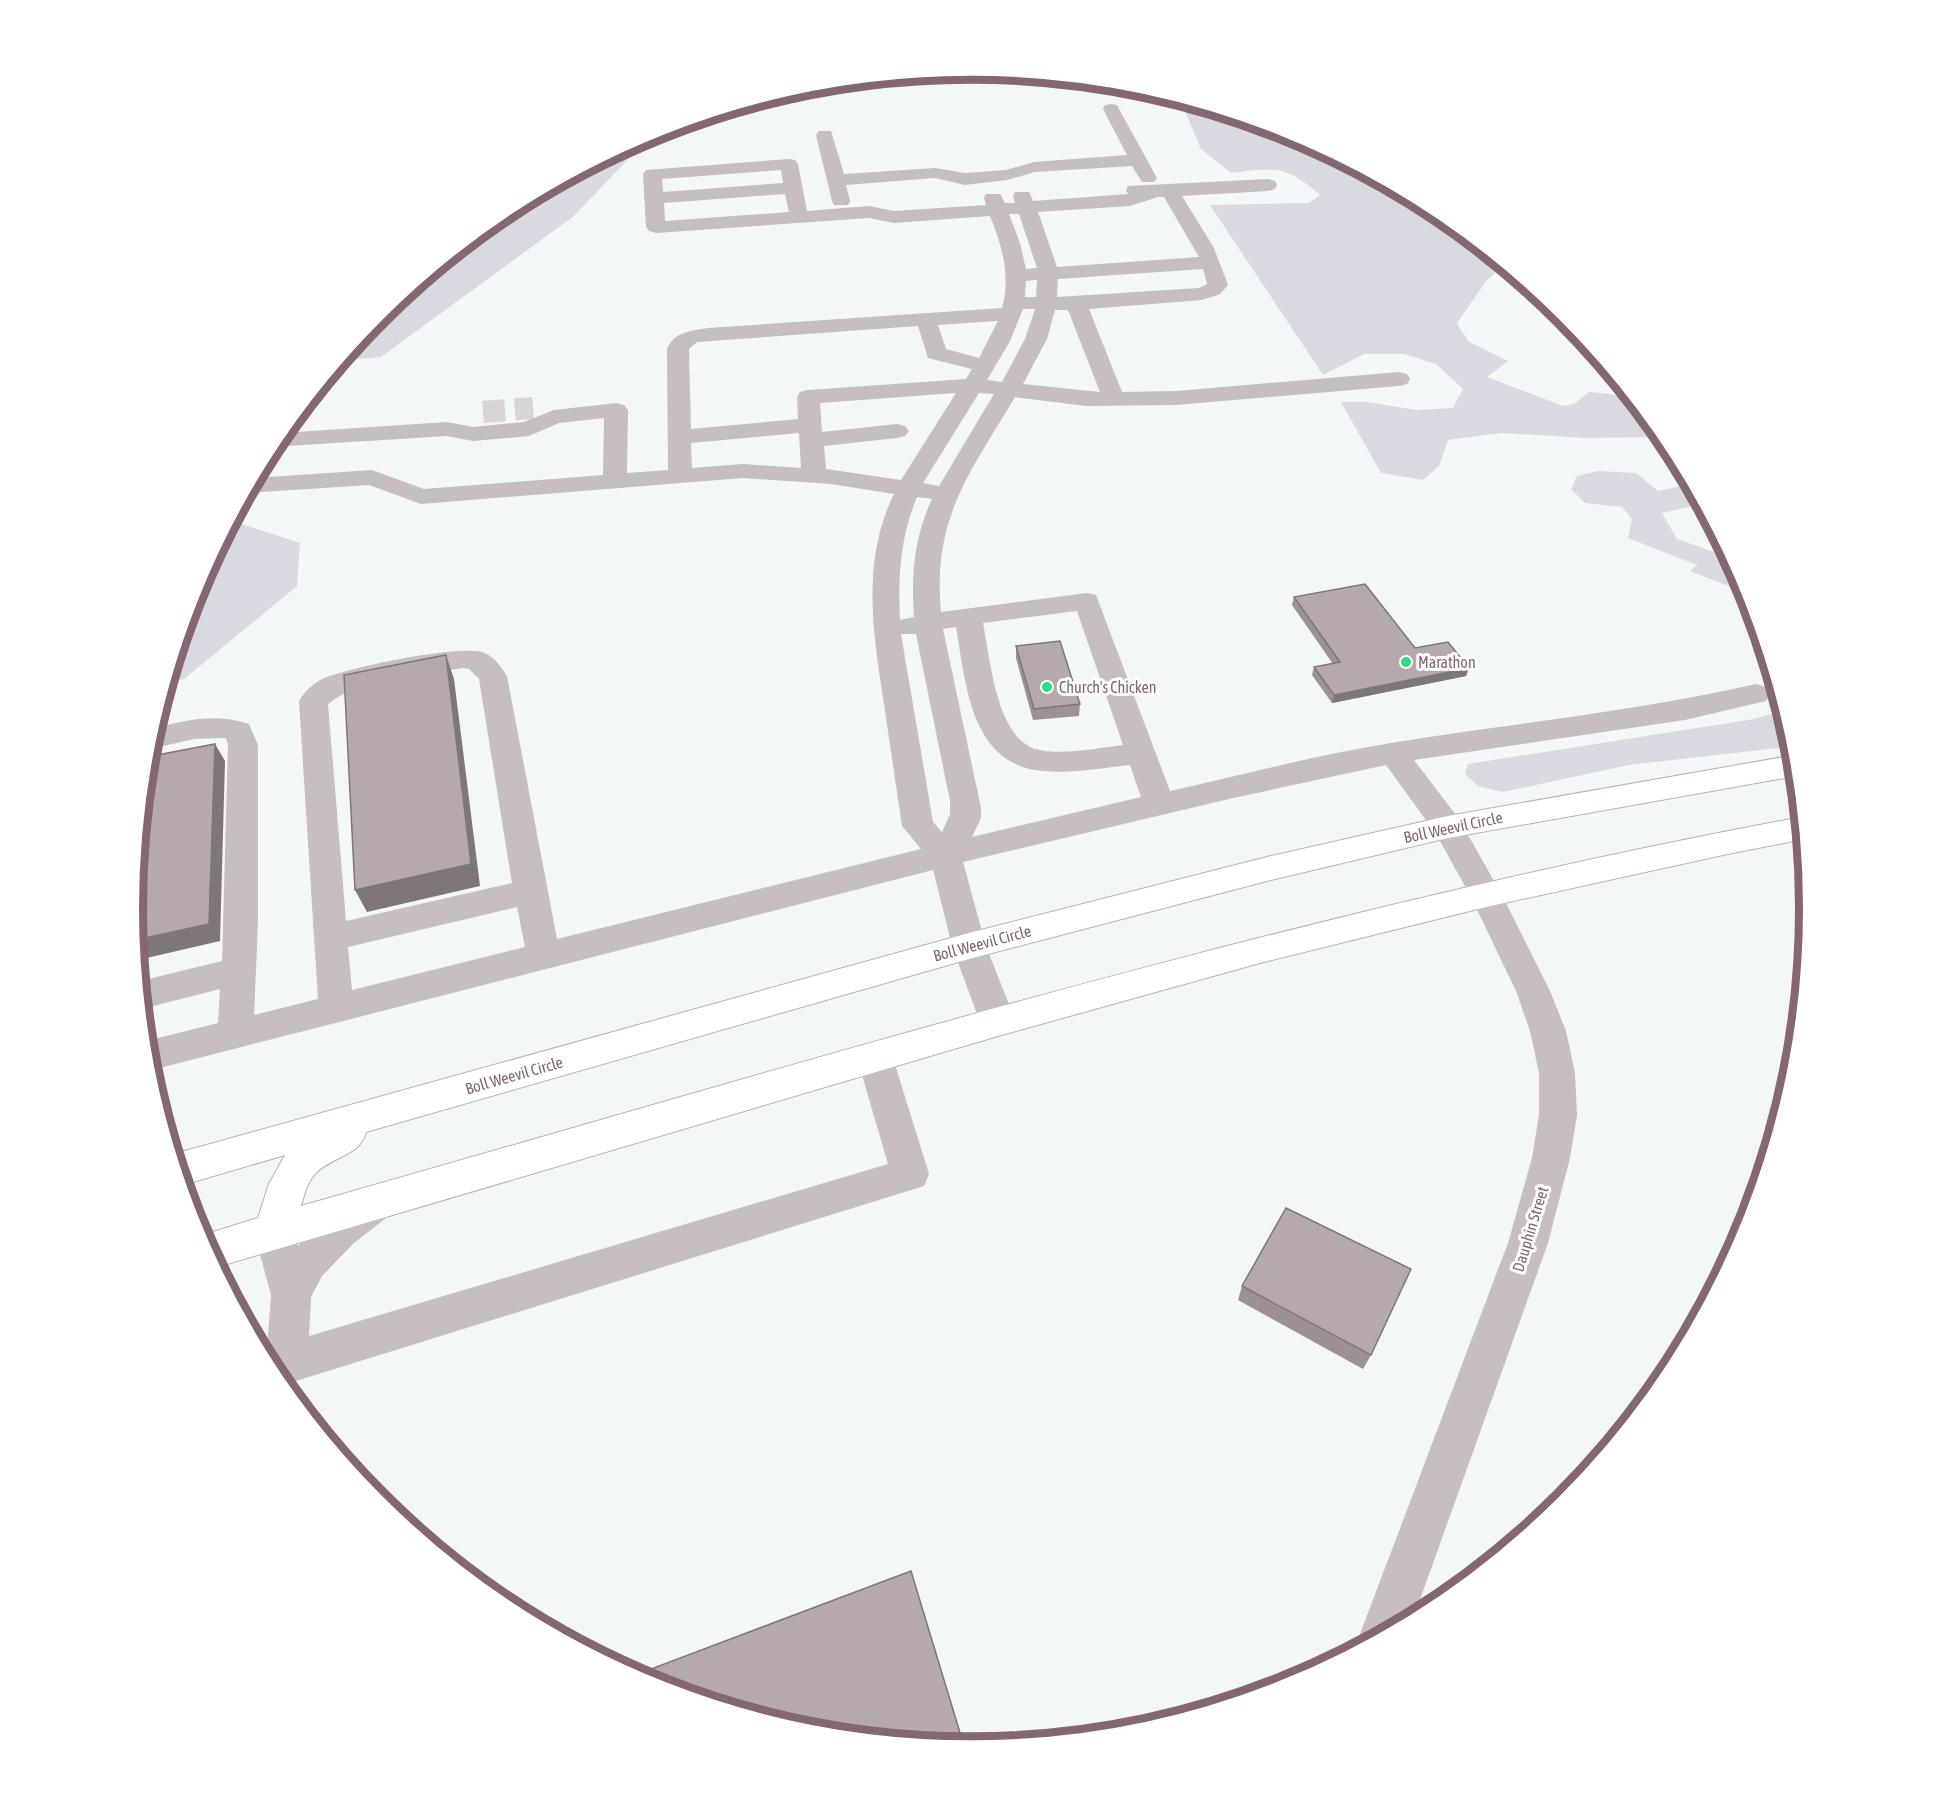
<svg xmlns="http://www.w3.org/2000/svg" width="1943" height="1816" viewBox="0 0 1943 1816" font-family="'Asap Condensed',sans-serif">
	<rect width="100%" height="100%" fill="#f4f7f7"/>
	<g fill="#d9dae1">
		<polygon points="972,69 996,71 758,100 808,85"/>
		<path d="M1180 99 1293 133 1438 211 1504 265 1487 280 1457 323 1468 341 1508 361 1487 377 1563 406 1574 404 1589 392C1636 395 1637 403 1665 437L1586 438 1501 433 1448 440 1439 466 1423 480 1381 473 1341 402H1367L1416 410 1453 408 1463 389 1436 364 1404 354H1364L1323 375 1210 205 1309 203 1320 195C1284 164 1275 168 1231 173L1201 149Z"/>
		<polygon points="664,129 631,156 574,216 381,357 340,361 378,314 506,210 651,133"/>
		<polygon points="1598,471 1636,473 1658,491 1692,484 1702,504 1662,513 1677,539 1731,558 1749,594 1690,571 1697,565 1628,538 1632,519 1622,507 1585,503 1571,489 1577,476"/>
		<polygon points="232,521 300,543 297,586 184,679 168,682 197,587"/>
		<polygon points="1784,710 1795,746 1629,765 1503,792 1478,786 1465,774 1468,764 1754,719"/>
	</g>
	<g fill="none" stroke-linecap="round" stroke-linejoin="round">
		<polyline stroke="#d8d3d5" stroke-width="22" stroke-dasharray="22 10" stroke-linecap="butt" points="483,412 533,408"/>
		<g stroke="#b9b2b4" stroke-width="2">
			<path id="highway" d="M1795 755 1796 776 1448 838 1267 881 969 959 366 1132C361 1155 332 1157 317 1172 308 1180 304 1195 301 1206 798 1065 1293 911 1802 817L1804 839 1723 855 1486 907 1260 963 998 1036 217 1267 200 1236 258 1218 269 1184 285 1155 183 1185 174 1154 969 933 1267 857 1448 816Z"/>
		</g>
		<g fill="#c6bec1" fill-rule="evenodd">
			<polygon points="1111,104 1117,105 1119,109 1157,178 1154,182 1142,182 1132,166 1035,172 1007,180 965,185 935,178 846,185 850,201 848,205 834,205 832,201 816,135 819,131 831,131 844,174 935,168 965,173 1006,170 1034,162 1127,155 1103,109 1105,105"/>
			<path d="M789 159 795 160 798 164 807 211 869 206 894 211 986 205 984 198 986 194H1000L1005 203H1015L1013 196 1015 192H1029L1033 201 1128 194 1126 190 1128 186 1268 179 1275 181 1277 185 1275 189 1268 191 1182 196 1214 248 1228 285 1220 294 1202 300 1089 309 1122 392 1176 391 1399 372 1407 374 1410 379 1407 384 1399 386 1176 405 1086 406 1015 397C970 473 932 518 941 612L1087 593 1096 595 1170 791C1245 774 1321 754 1397 742 1516 723 1638 711 1756 684L1766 687 1770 694 1766 701 1685 720 1414 760 1459 819 1502 895 1550 991 1566 1031 1575 1073 1577 1115 1570 1158 1548 1243 1413 1619 1365 1645 1360 1634 1508 1243 1532 1158 1539 1115V1073L1530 1031 1516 991 1470 895 1436 834 1386 765 1229 799 963 862 986 946 1016 1022 1010 1032 998 1036 986 1032 980 1022 952 946 933 870 148 1071 146 1041 218 1023 220 989 142 1009 140 981 222 961 228 745 226 738 194 739 150 749 149 744 154 728C190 720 212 713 249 724L258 745V924L254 1015 318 999 299 701C304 692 313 684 322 679 346 668 463 643 485 653 494 657 502 668 507 676L557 939 921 849 902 826C896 785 890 745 884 704 873 633 861 561 894 494L831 484 743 478 421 504 369 485 247 493 254 478 372 470 424 489 603 475 604 418 559 423 529 436 473 441 447 436 271 447 281 433 447 422 473 427 524 422 554 410 616 403 624 405 628 410 627 473 668 470 667 349C675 331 691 331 708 328L1002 308C1011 277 1002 245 990 216L894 223 869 218 656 233 649 231 646 227 643 174 646 170ZM781 170 783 183 663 192 662 179ZM785 194 789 212 665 221 664 203ZM1158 197H1164L1199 257 1057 267 1038 212 1130 206ZM1009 214H1019L1037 268 1026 269 1020 243ZM1203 269 1207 284 1199 288 1057 297 1058 279ZM1037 280 1036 297H1025L1026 281ZM1023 309H1035L1025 339 1002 382 987 380 1010 341ZM1055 310H1068L1100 392 1023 384 1047 339ZM998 321 979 358 946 349 938 325ZM918 326 928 358 972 369 966 379 808 390 800 392 797 397 798 419 691 429 689 349 697 342ZM956 393 901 480 826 469 824 446 897 438 905 436 909 431 905 426 897 424 822 432 820 403ZM979 393 994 394 939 486 923 483ZM799 433 801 468 743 464 692 468 691 443ZM917 497 932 499C914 537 911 576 914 617L900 620C898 577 900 537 917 497ZM1077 611 1123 745C1098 748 1060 756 1036 749 996 738 990 657 983 623ZM956 627C966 683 970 765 1043 771 1072 774 1101 768 1130 765L1141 797 972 837 981 818V808L943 629ZM901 634H916L950 801V814L942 832 933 822ZM463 668 469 669 479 679 512 883 346 921 328 704C359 678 422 675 463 668ZM517 907 525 947 352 990 348 947Z"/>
			<path d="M875 1043 888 1047 893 1058 929 1174 924 1186 283 1385 261 1351 267 1349 271 1295 254 1232 260 1219 274 1214 288 1219 298 1246C321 1223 345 1197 376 1185L390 1191 395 1203 390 1215 354 1243 322 1276 311 1297 309 1336 888 1164 857 1058 862 1047Z"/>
		</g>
		<use href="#highway" fill="#fff" fill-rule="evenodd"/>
	</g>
	<g fill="#9d9196">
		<polygon points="1294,597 1415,648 1469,668 1466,676 1332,703 1312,675 1314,667 1333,664 1292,605"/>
		<polygon points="1016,646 1080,704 1079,716 1033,720 1016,658"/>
		<polygon points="1242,1286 1371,1355 1363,1369 1238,1300"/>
	</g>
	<g fill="#7f767a">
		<polygon points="446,655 454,679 480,886 367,912 355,890"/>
		<polygon points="1469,668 1466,676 1332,703 1334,695"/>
		<polygon points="215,744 225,761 220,941 138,960 136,940"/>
	</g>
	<g fill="#b6a9ae" stroke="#7f767a" stroke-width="1.5">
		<polygon points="1365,584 1415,648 1448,642 1469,668 1334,695 1314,667 1340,662 1294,597"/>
		<polygon points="1060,641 1080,704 1034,709 1016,646"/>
		<polygon points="446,655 471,864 355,890 344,675"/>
		<polygon points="215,744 209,924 136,940 133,908 147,757"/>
		<polygon points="1286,1208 1411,1269 1371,1355 1242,1286"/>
		<polygon points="911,1571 964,1746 807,1731 650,1683 635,1675"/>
	</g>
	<g fill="#2fdc84" stroke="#fff" stroke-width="2">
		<circle cx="1406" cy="662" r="6"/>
		<circle cx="1047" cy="687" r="6"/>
	</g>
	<g text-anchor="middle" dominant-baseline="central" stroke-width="6" stroke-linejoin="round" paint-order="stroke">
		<g font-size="16" fill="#846770" stroke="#fff" text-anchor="start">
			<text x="1418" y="662">Marathon</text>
			<text x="1059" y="687">Church's Chicken</text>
		</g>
		<g font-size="16" fill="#846770" stroke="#fff">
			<text transform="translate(1453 827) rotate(-12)">Boll Weevil Circle</text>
			<text transform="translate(982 943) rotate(-15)">Boll Weevil Circle</text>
			<text transform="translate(514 1075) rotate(-16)">Boll Weevil Circle</text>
			<text transform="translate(1530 1229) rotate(-73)">Dauphin Street</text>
		</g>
	</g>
	<path d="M0 0H1943V1816H0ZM143 908a828 828 0 1 1 1656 0a828 828 0 1 1-1656 0Z" fill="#fff" fill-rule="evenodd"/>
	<path fill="none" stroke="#846770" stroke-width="8" d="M143 908a828 828 0 1 1 1656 0a828 828 0 1 1-1656 0Z"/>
</svg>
